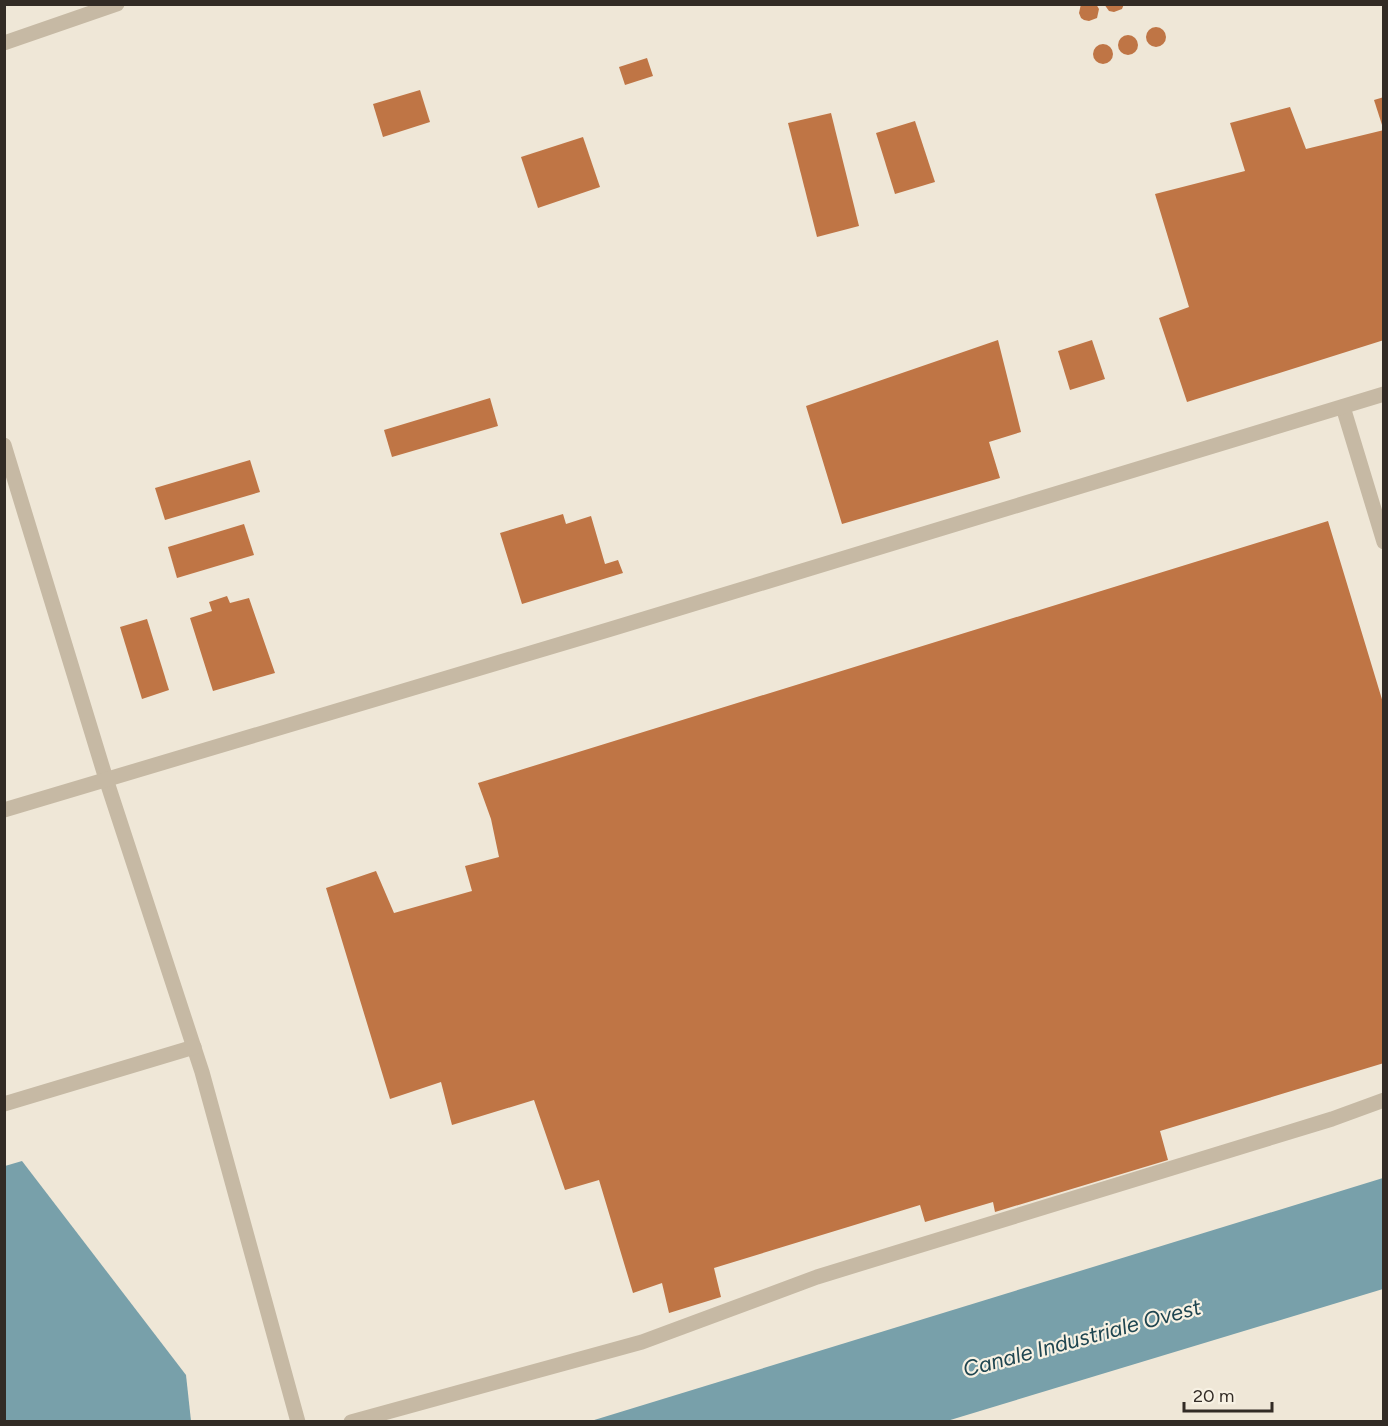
<svg xmlns="http://www.w3.org/2000/svg" width="1388" height="1426" viewBox="0 0 1388 1426" font-family="Figtree,sans-serif">
	<rect width="100%" height="100%" fill="#efe7d7"/>
	<g fill="#78a0aa">
		<polygon points="22,1161 186,1375 191,1421 5,1421 5,1166"/>
		<polygon points="1383,1178 1383,1289 947,1421 591,1421"/>
	</g>
	<g fill="#bf7545">
		<polygon points="1081,4 1096,4 1099,9 1097,18 1089,21 1084,20 1081,18 1079,13"/>
		<polygon points="1104,4 1124,4 1122,9 1114,12 1109,11"/>
		<circle cx="1156" cy="37" r="10"/>
		<circle cx="1128" cy="45" r="10"/>
		<circle cx="1103" cy="54" r="10"/>
		<polygon points="647,58 653,76 625,85 619,67"/>
		<polygon points="420,90 430,122 383,137 373,104"/>
		<polygon points="1384,97 1384,128 1383,128 1374,100"/>
		<polygon points="1290,107 1306,149 1384,130 1384,340 1187,402 1159,318 1189,307 1155,194 1245,171 1230,123"/>
		<polygon points="831,113 859,226 817,237 788,123"/>
		<polygon points="915,121 935,182 895,194 876,133"/>
		<polygon points="583,137 600,187 538,208 521,157"/>
		<polygon points="998,340 1021,432 989,442 1000,478 842,524 806,406"/>
		<polygon points="1092,340 1105,379 1070,390 1058,351"/>
		<polygon points="490,398 498,426 392,457 384,430"/>
		<polygon points="250,460 260,492 165,520 155,488"/>
		<polygon points="563,514 566,524 591,516 605,564 618,560 623,573 522,604 500,533"/>
		<polygon points="1328,521 1384,706 1384,1063 1160,1131 1168,1160 995,1212 993,1202 925,1222 920,1205 714,1268 721,1297 669,1313 662,1283 633,1293 599,1180 565,1190 534,1100 452,1125 441,1082 390,1099 326,888 376,871 394,913 472,891 465,866 499,857 491,819 478,783"/>
		<polygon points="244,524 254,555 177,578 168,547"/>
		<polygon points="227,596 230,603 249,598 275,673 213,691 190,618 212,611 209,602"/>
		<polygon points="147,619 169,690 142,699 120,627"/>
	</g>
	<g fill="none" stroke-linecap="round" stroke-linejoin="round">
		<g stroke="#c6b9a4" stroke-width="15">
			<polyline points="4,43 117,4"/>
			<polyline points="1343,407 1384,542"/>
			<polyline points="4,445 106,779 202,1072 298,1422"/>
			<polyline points="4,810 611,629 1384,394"/>
			<polyline points="4,1104 194,1047"/>
			<polyline points="351,1422 642,1342 817,1277 1332,1119 1384,1100"/>
		</g>
	</g>
	<g text-anchor="middle" dominant-baseline="central" stroke-width="4.5" stroke-linejoin="round" paint-order="stroke">
		<g font-size="22" font-style="italic" fill="#1e4550" stroke="#f7f1e3">
			<text transform="translate(1082 1338) rotate(-15)">Canale Industriale Ovest</text>
		</g>
	</g>
	<rect width="1388" height="1426" fill="none" stroke="#322b25" stroke-width="12"/>
	<path d="M1184 1402v9h88v-9" fill="none" stroke="#322b25" stroke-width="3"/>
	<text x="1193" y="1402" font-size="18" fill="#322b25" stroke="#f7f1e3" stroke-width="4.5" paint-order="stroke">20 m</text>
</svg>
